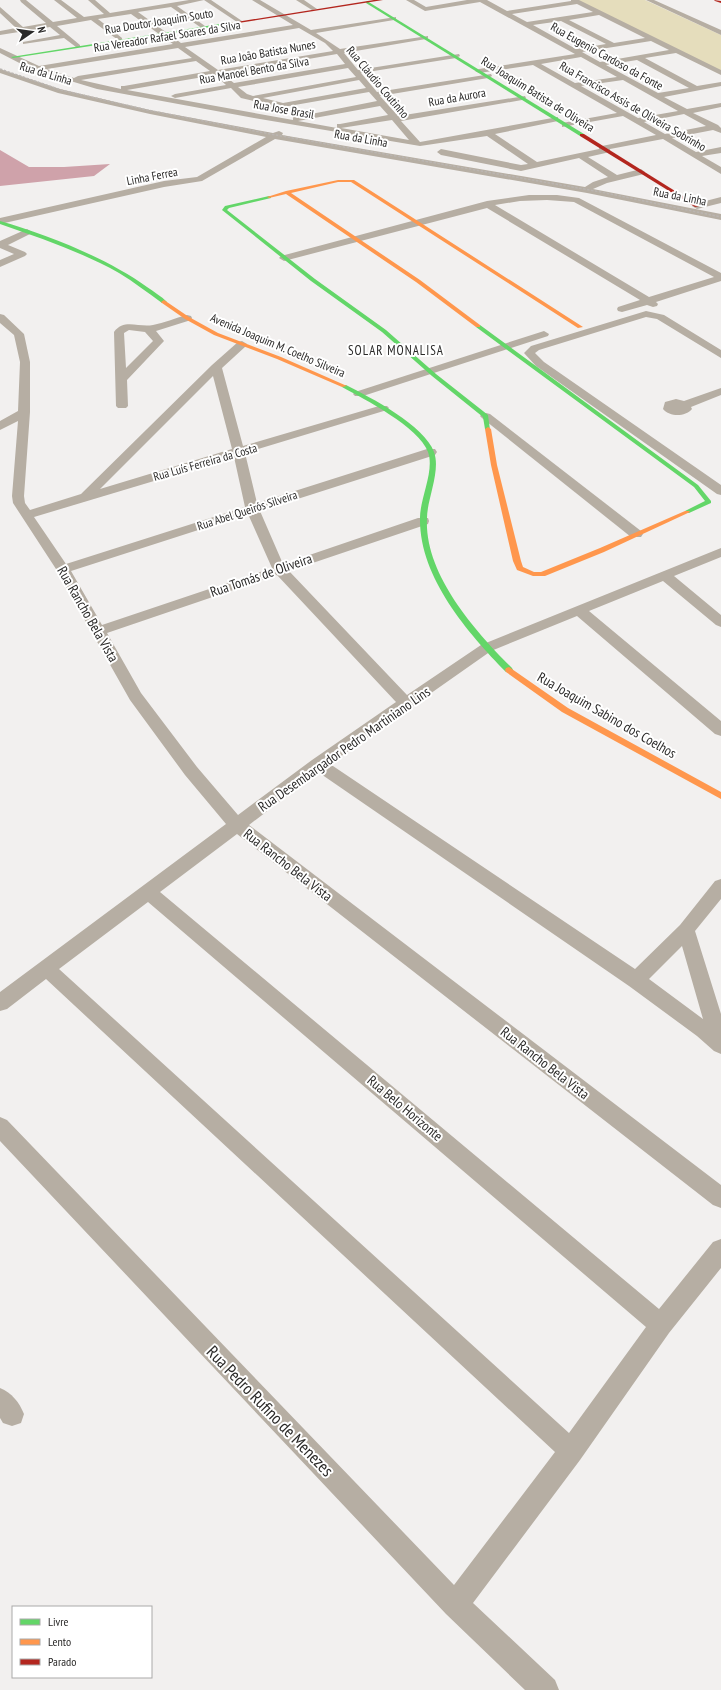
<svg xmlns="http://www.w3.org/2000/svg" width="721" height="1690" viewBox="0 0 721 1690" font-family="'PT Sans Narrow',sans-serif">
	<rect width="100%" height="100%" fill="#f2f0ef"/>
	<polygon fill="#e5ddbc" points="577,0 645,0 721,35 721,72"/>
	<polygon fill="#cfa2aa" points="0,150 29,167 64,167 110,164 94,176 0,186"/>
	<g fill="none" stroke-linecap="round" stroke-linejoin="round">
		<g fill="#b6aea3" fill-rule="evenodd">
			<path d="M20 0H26L53 22 77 18 54 0H61L84 17 104 14 88 0H95L110 13 189 0H211L242 21 237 22 204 0 177 6 205 26V28L203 29 171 7 138 12 181 43 293 25 252 0H260L311 30 396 17V19L394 20 316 33 340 49 428 36V38L426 39 344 53 358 70 459 54 460 56 456 58 361 73 377 92 491 74 492 76 488 78 380 96 398 116 525 96 526 98 522 100 401 121 420 142 558 117V121L495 134 537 162 599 149V146H602L656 135 623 116 562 127V123L617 113 533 65 479 73 475 71 479 69 575 54 480 2 425 11 406 0H414L426 7 467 0H487L507 11 571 1V0H579L721 70V75L676 53 645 58 697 86 721 82V86L664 97 687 109 721 103V107L693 113 718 125 721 128V133L713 130 672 138 696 152 721 147V153L702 156 721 167V174L663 139 610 149V152L588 157 617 175 641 169 645 172 644 174 607 183 593 189 721 214V220L587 193 275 139 202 181 164 187 0 224V218L164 181 197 177 266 137 150 114 58 93 0 73V69L60 89 150 110 273 133 279 131 283 133 282 135 585 187 593 182 608 177 579 158 521 171 441 155 437 152 441 149 521 165 528 164 487 136 420 146 254 118 97 89 31 69 0 53V48L39 66 173 44 131 14 98 19 122 38V40H118L91 20 57 26 80 45V47H76L64 38 23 44V42L60 35 50 27 0 35V31L16 28 0 13V7L23 27 46 23 21 2ZM577 4 593 12 527 22 512 14ZM599 15 645 38 614 43 569 20ZM561 21 606 44 576 49 533 25ZM299 28 325 43 333 51 218 70 185 47ZM651 41 669 50 600 62 582 52ZM178 48 192 58 78 76 74 78 47 69ZM337 54 345 64 234 83 222 74ZM581 57 617 77 575 83 541 64ZM637 60 689 88 658 93 606 65ZM196 61 210 71 124 86H121V89L81 80ZM348 68 356 77 253 96 247 94 238 87ZM215 75 226 85 175 94 171 96 175 98 231 88 241 98 272 105 268 107 272 109 369 92 377 101 296 117H293V120L127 90ZM359 80 366 88 283 103 263 98ZM623 80 678 111 638 118 581 86ZM380 106 388 115 340 124H337V128L298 121ZM684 114 706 126 665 134 644 122ZM392 120 409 140 341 128Z"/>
			<polygon points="296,0 304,0 317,9 312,10"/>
			<polygon points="646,0 654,0 721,30 721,35"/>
			<path d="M529 195H557L579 198 721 273V281L656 302 658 304 657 306 653 307 647 305 622 312 618 311 617 309 618 307 640 300 487 208 284 261 279 258 281 256 487 201ZM547 200 574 202 714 277 649 297 495 205 520 201Z"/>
			<polygon points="721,197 721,203 697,209 692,206 694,204"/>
			<polygon points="27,229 32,232 30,234 8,245 25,252 27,254 25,256 0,267 0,260 14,254 0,248 0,241"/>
			<polygon points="646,311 664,315 721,350 721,358 657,319 646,317 539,350 535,353 544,362 721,485 721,495 717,494 536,366 524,353 531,346"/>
			<path d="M0 314 4 315 24 334 30 362V412L24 496 25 503 30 510 81 494 212 365 238 342 242 341 247 344 246 346 222 368 243 446 379 406H387L389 408 387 410 245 453 257 503 427 449H435L437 452 435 455 260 511 283 564 418 518H428L429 521 428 524 289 571 407 695 481 645 721 548V557L674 576 721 615V627L716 625 663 581 589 611 721 721V736L715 734 577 616 491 651 330 764 635 969 680 925 715 881 721 879V899L695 931 721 1014V1054L714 1051 697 1036 629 986 318 772 249 825 721 1185V1208L713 1205 237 834 160 892 659 1309 713 1242 721 1239V1268L669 1333 580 1460 473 1603 555 1680 559 1690H525L446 1614 0 1141V1117L7 1120 454 1585 555 1452 46 979 7 1009 0 1011V992L226 824 185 775 130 700 56 569 13 503 12 496 18 421 0 430V421L18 411 20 362 14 335 0 323ZM213 376 232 449 100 489ZM234 457 245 507 66 564 34 517ZM248 514 272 568 102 625 71 571ZM277 575 396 702 312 760 238 815 197 767 141 693 107 633ZM148 902 646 1327 569 1433 59 969ZM682 946 703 1019 649 979Z"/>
			<path d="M187 315 191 316 192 318 191 320 156 331 164 341 127 380 128 406 126 408H118L116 406 114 332C124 318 139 328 153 325 164 323 175 318 187 315ZM129 330 145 332 153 341 126 368 124 333Z"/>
			<polygon points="544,331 549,334 548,336 363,396 355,396 353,394 355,392"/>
			<path d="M721 388V395L691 407 692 409C685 417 670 417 663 409L665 402 676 399 684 401Z"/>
			<polygon points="486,413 490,414 641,531 643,534 641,537 631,537 482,418 480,416 482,414"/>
			<path d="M0 1388C12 1393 19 1402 24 1414L21 1423 12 1426 3 1423 0 1418Z"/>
		</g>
		<g fill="#63d668" fill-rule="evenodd">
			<polygon points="367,1 584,134 584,135 580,136 366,3"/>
			<polygon points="232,22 233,24 13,58 11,57"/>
			<polygon points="269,196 271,196 271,198 229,208 227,210 315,279 386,330 436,374 488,415 490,430 485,429 483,417 432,376 382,332 311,281 222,210 225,206"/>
			<path d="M0 221C48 235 107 258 147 287 154 292 161 296 167 302L162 303C148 293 134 282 119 273 82 252 40 238 0 224Z"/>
			<polygon points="476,325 480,325 698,485 711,501 711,503 689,513 685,513 685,511 705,501 694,487 476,327"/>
			<path d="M342 385H346C370 397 425 426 434 452 441 471 427 499 427 518 424 574 475 631 512 668L513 670 512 672H506C468 633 420 578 420 520 419 500 435 471 428 452 419 427 364 399 342 387Z"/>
		</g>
		<g fill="#ff974d" fill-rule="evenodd">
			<polygon points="338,180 354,180 583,327 578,328 351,182 338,182 291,193 420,280 480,325 480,327 476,327 416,282 286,194 269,198 267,197 286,191"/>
			<polygon points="164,300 189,317 218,333 281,357 347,386 342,387 277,359 214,335 185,319 162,303 161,302"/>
			<polygon points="488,427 491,429 497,465 521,561 523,567 534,572 541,572 600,548 685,511 689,511 690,512 604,552 545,576 533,576 517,570 513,561 491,465 485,429"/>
			<polygon points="509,667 568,708 721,792 721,799 562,712 506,672 505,670 506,668"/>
		</g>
		<g fill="#b3261e" fill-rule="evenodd">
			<polygon points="374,0 383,0 232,24 230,23"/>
			<polygon points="714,0 721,1 721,3 715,1"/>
			<polygon points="580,134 584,134 699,206 695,207 580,136"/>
		</g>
		<polyline stroke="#bab5b1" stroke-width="1.5" stroke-dasharray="2.5 1.5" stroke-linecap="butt" points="0,69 61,90 147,110 276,135 601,192 721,217"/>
	</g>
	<g text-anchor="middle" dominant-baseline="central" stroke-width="4" stroke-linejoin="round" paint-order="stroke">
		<g font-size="12" fill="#2a2928" stroke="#fff">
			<text transform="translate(159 21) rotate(-9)">Rua Doutor Joaquim Souto</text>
			<text transform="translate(167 36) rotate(-9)">Rua Vereador Rafael Soares da Silva</text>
			<text transform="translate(268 52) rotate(-10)">Rua João Batista Nunes</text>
			<text transform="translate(607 56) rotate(29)">Rua Eugenio Cardoso da Fonte</text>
			<text transform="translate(254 70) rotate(-10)">Rua Manoel Bento da Silva</text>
			<text transform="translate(46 73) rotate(17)">Rua da Linha</text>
			<text transform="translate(378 82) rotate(50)">Rua Cláudio Coutinho</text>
			<text transform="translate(538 94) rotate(32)">Rua Joaquim Batista de Oliveira</text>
			<text transform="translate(457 97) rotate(-10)">Rua da Aurora</text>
			<text transform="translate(633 106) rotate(30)">Rua Francisco Assis de Oliveira Sobrinho</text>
			<text transform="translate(284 109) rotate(10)">Rua Jose Brasil</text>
			<text transform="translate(361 138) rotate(10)">Rua da Linha</text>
			<text transform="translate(152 176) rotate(-11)">Linha Ferrea</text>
			<text transform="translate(680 196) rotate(11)">Rua da Linha</text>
			<text transform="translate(278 345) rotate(23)">Avenida Joaquim M. Coelho Silveira</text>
			<text transform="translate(205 462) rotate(-16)">Rua Luís Ferreira da Costa</text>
			<text transform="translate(247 510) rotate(-18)">Rua Abel Queirós Silveira</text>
		</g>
		<g font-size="13" letter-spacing="1" fill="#2a2928" stroke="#fff">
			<text x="396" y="350">SOLAR MONALISA</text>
		</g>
		<g font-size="14" fill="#2a2928" stroke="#fff">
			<text transform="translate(261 575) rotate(-19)">Rua Tomás de Oliveira</text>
			<text transform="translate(88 614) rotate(60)">Rua Rancho Bela Vista</text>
			<text transform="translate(607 715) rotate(30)">Rua Joaquim Sabino dos Coelhos</text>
			<text transform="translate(344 749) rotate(-35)">Rua Desembargador Pedro Martiniano Lins</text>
			<text transform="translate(288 865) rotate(38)">Rua Rancho Bela Vista</text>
			<text transform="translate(545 1063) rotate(38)">Rua Rancho Bela Vista</text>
			<text transform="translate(405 1108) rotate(40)">Rua Belo Horizonte</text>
		</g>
		<g font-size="17" fill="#2a2928" stroke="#fff">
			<text transform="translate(270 1411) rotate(46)">Rua Pedro Rufino de Menezes</text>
		</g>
	</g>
	<rect x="12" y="1606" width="140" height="72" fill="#ffffff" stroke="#aaa9a9"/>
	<rect x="20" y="1619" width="20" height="6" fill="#63d668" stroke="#aaa9a9"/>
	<text x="48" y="1626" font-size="12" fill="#2a2928">Livre</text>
	<rect x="20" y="1639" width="20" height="6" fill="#ff974d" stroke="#aaa9a9"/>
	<text x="48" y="1646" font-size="12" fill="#2a2928">Lento</text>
	<rect x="20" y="1659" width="20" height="6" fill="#b3261e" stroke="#aaa9a9"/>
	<text x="48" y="1666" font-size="12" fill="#2a2928">Parado</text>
	<g transform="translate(32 32) rotate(77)" stroke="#ffffff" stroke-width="3" paint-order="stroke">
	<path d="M0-3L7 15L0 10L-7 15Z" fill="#2a2928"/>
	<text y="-6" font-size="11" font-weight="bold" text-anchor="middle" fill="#2a2928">N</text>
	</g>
</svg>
